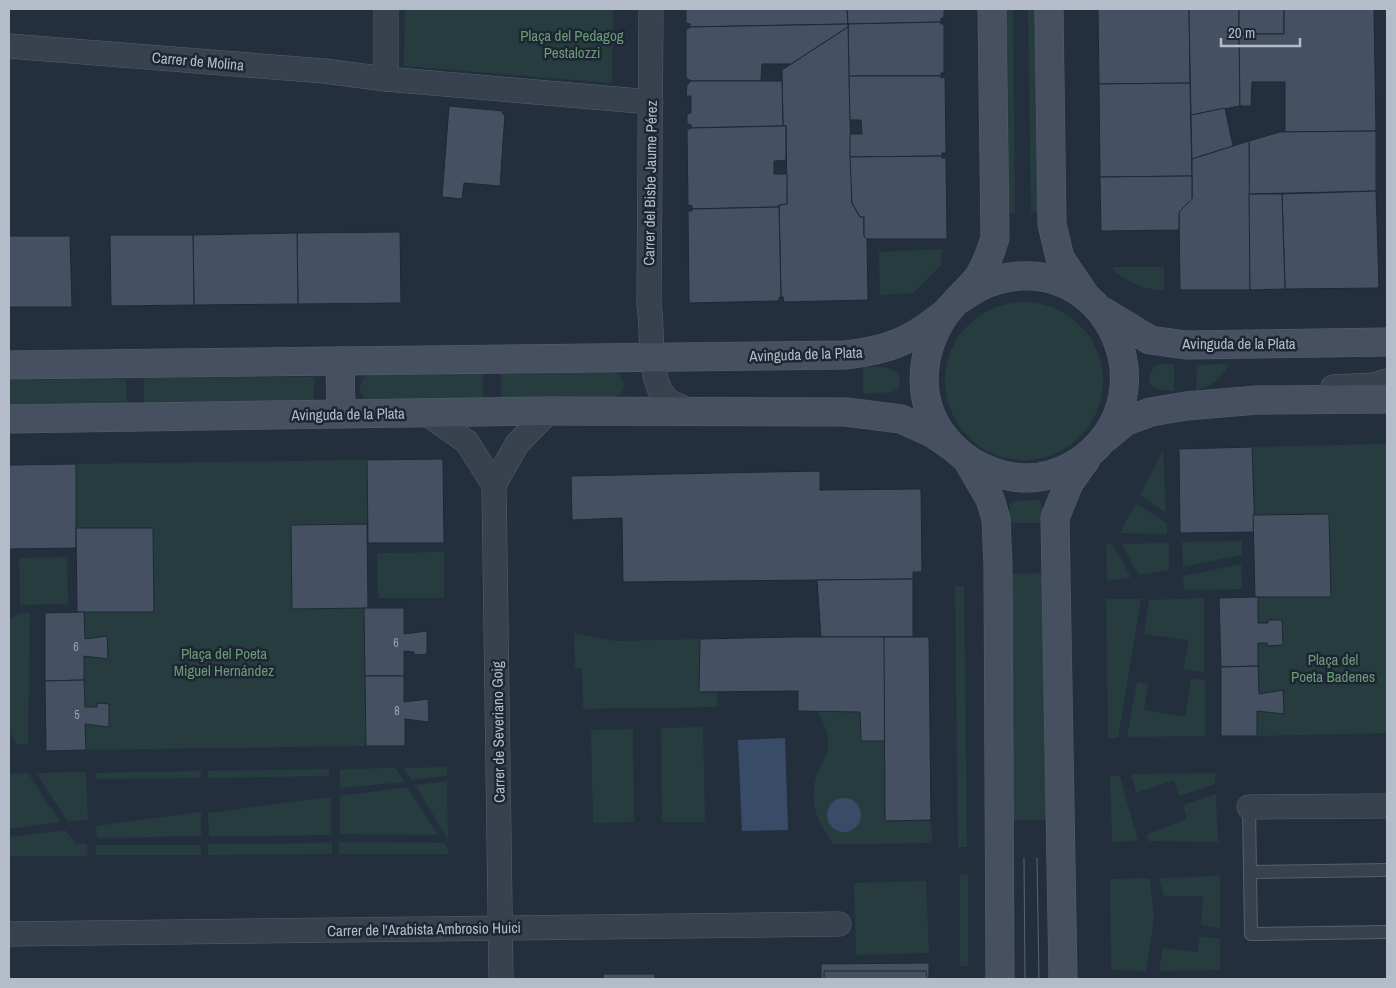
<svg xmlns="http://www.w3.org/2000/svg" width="1396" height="988" viewBox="0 0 1396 988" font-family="'Archivo Narrow',sans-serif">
	<rect width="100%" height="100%" fill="#242f3e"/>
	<g fill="#263c3f">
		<polygon points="405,9 613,9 612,83 404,66"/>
		<polygon points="1005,9 1013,9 1015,213 1007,213"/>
		<polygon points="1028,9 1037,9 1039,212 1031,213"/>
		<polygon points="942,249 941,265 913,293 880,295 879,252"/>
		<path d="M1110 267H1164V291C1145 290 1123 281 1110 267Z"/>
		<circle cx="1024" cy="381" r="79"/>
		<path d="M1159 364H1174V391C1169 390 1162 391 1157 389 1144 384 1149 369 1159 364Z"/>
		<path d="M1228 364C1226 376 1207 389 1196 390L1197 365Z"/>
		<path d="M863 367C877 367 891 364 900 377L899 387 893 392 863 394Z"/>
		<path d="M612 371C625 376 629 391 615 397L501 399V374Z"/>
		<polygon points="483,373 483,399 370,401 363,397 359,391 363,378 370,374"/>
		<polygon points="311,377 314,378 314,402 144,405 144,378"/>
		<polygon points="126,379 127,405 9,407 9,380"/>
		<polygon points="1387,444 1387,733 1257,736 1257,711 1284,713 1283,691 1259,694 1258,643 1267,643 1268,646 1283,645 1268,623 1258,623 1258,597 1331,596 1329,514 1253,515 1252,447"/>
		<polygon points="1163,450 1166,513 1140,495"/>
		<polygon points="367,460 367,524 291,525 292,609 364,608 366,746 86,750 85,724 109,727 109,704 97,703 97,707 85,707 84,656 108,658 107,636 85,639 84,612 154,611 153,528 76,528 76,464"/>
		<polygon points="1038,500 1044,509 1044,523 1009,523 1010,504 1015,501"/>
		<polygon points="1136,503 1167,524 1167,534 1120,533"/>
		<polygon points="1242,541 1242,555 1183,567 1182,542"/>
		<polygon points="1169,543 1169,570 1139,575 1121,544"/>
		<polygon points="1106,544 1112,544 1131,577 1107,581"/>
		<polygon points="444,552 444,598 378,598 377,553"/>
		<polygon points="67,557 68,604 20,605 19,558"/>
		<polygon points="1241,564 1242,589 1184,590 1183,576"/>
		<polygon points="1043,573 1046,820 1013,820 1010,574"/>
		<polygon points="955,586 964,586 967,847 958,847"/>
		<polygon points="1204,598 1204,672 1183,669 1189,640 1144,634 1149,600"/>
		<polygon points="1106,599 1141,599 1118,738 1108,738"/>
		<polygon points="19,613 30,613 28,744 17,744 9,731 9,621"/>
		<polygon points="574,633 615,641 700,639 699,692 717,692 717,707 583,709 582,668 575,668"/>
		<polygon points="1191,678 1205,680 1205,736 1127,737 1137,682 1148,684 1144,710 1185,717"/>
		<path d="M818 712H860L861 741H885V820H931L932 843 834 844C816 823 807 797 819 770 823 762 828 754 828 745 829 733 823 722 818 712Z"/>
		<polygon points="703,727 705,822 662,822 661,728"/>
		<polygon points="633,729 634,822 593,823 591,730"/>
		<polygon points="447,767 447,776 411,780 404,768"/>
		<polygon points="395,768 405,782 340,788 340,769"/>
		<polygon points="329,769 329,776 209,778 208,771"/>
		<polygon points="201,771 201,778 95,779 96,773"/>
		<polygon points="86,772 88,819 68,822 36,773"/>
		<polygon points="28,773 60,822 9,829 9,774"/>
		<polygon points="1216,773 1215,784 1179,796 1174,780 1136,793 1131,774"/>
		<polygon points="1110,776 1120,776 1138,841 1112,842"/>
		<polygon points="447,781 448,839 415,785"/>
		<polygon points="407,787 438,835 340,834 340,796"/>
		<polygon points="1216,794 1218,842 1148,841 1147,834 1187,819 1183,805"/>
		<polygon points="331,797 331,835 209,836 208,813"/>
		<polygon points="201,812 201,836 97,838 96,826"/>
		<polygon points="65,830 76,844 87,844 88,856 9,856 9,837"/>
		<polygon points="339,842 445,843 449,854 339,854"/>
		<polygon points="332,843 332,854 208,855 208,844"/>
		<rect x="96" y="845" width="105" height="10"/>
		<polygon points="960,874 968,875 968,966 960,966"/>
		<polygon points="1220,876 1220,928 1201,925 1203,896 1164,896 1159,878"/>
		<polygon points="1150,878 1154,919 1146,971 1111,970 1110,879"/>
		<polygon points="926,881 929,953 856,955 854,883"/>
		<polygon points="1200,936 1220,939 1220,970 1159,971 1163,948 1198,952"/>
	</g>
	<g fill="#394c67">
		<polygon points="785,738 788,830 742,831 738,740"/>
		<circle cx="844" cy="815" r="17"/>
	</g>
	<g fill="#455162" stroke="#1f2835">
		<polygon points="686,9 847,9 848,24 690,27 690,24 686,23"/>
		<polygon points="847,9 944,9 944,18 941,18 941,22 848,24"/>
		<polygon points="1098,9 1189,9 1190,83 1099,84"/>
		<polygon points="1189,9 1239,9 1240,106 1191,115"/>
		<rect x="1239" y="9" width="45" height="25"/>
		<polygon points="1284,9 1374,9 1376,131 1285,132 1285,82 1252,82 1251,106 1240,106 1239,34 1284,34"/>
		<polygon points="941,22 941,24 944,24 944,73 941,73 941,76 849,76 848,24"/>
		<polygon points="848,24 848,27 791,64 762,64 761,81 691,81 686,78 686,30 690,27"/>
		<polygon points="848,27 852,203 860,217 864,217 864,236 867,239 868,300 784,302 783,297 781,297 779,207 779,205 787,204 786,126 783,126 782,70"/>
		<polygon points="849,76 941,76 941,78 945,77 946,153 942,153 942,156 850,157 850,134 862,134 861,120 850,120"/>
		<polygon points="691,81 782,81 783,126 691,128 691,125 687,124 687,114 691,113 691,96 686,96 687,85"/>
		<polygon points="1190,83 1192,176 1100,177 1099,84"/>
		<polygon points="449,106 503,111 502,114 505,114 500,186 464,183 462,199 442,197"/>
		<polygon points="1225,108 1233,146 1192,159 1191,115"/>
		<polygon points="783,126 786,126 786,160 774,161 774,174 787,174 787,204 779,205 779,207 692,209 692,206 688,205 687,130 691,128"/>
		<polygon points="1376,131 1376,191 1249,194 1249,141 1280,132"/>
		<polygon points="1249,141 1250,290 1180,290 1179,212 1192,199 1192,159"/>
		<polygon points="942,156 942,158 946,158 947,239 867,239 864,236 864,217 860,217 852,203 850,157"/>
		<polygon points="1192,176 1192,199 1179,212 1179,230 1101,231 1100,177"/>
		<polygon points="1376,191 1379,288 1285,289 1282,194"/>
		<polygon points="1249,194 1282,194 1285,289 1250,290"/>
		<polygon points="779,207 781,297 779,298 779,301 689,303 688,211 692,211 692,209"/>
		<polygon points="400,232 401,303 298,304 297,233"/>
		<polygon points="297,233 298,304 194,305 193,235"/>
		<polygon points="110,235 193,235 194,305 111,306"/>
		<polygon points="9,236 70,236 72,307 9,307"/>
		<polygon points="1252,447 1255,532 1180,533 1179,449"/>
		<polygon points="443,459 444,543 368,543 367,460"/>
		<polygon points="76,464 76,548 9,549 9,465"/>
		<polygon points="820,471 820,490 921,489 922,572 913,572 913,579 623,582 622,518 572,520 571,476"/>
		<polygon points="1329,514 1331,597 1255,597 1253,515"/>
		<polygon points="367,524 368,608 292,609 291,525"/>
		<polygon points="76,528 153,528 154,612 77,612"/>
		<polygon points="913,579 913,637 821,637 817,580"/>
		<polygon points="1255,597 1258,597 1258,623 1268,623 1268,620 1282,620 1283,645 1267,646 1267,643 1258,643 1258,666 1221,667 1219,598"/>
		<polygon points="364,608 404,608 404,634 427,631 427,654 414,655 414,652 404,651 404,676 365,676"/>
		<polygon points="84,612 85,639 107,636 108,659 84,656 84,680 45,681 45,613"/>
		<polygon points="792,637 929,637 931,820 885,821 885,741 861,741 860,712 798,711 798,691 699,692 700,639"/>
		<polygon points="884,637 929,637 931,820 885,821"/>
		<polygon points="1258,666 1259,694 1283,690 1284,714 1257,711 1257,736 1221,736 1221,667"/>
		<polygon points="365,676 404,676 404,702 428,699 429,722 405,719 405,746 366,746"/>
		<polygon points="84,680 85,707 97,707 97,703 109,704 109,727 85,724 86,750 46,751 45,681"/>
		<polygon points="929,963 929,979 821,979 821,964"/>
		<polygon points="824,971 926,971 927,979 824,979"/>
		<rect x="603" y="974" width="52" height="5"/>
	</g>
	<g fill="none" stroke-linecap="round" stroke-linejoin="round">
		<g stroke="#565f6c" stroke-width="14">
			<g id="service">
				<polyline points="1249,807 1251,934 1387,932"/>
				<polyline points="1250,872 1387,870"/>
			</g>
		</g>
		<g stroke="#565f6c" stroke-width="25">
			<g id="minor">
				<polyline points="386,9 386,79 651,102"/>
				<path d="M651 9 649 305C654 332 646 385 670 402 676 405 682 407 688 410"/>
				<polyline points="9,46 324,71 386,79"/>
				<polyline points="1333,387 1374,385 1387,381"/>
				<polyline points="426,413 467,442 494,485"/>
				<polyline points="1249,807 1387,806"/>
				<polyline points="9,934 839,924"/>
				<polyline points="501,979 494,485 517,444 549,411"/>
			</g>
		</g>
		<g stroke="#565f6c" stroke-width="29">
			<g id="secondary">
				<polyline points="1049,9 1052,224 1060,258 1085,295"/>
				<path d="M960 299C971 291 983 284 997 280 1104 250 1172 390 1084 458 1064 473 1038 481 1013 477 983 472 959 458 941 433 915 396 921 349 946 313 955 301 967 291 977 279 986 267 990 253 995 238L992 9"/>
				<polyline points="1104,312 1150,340 1186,345 1387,342"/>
				<polyline points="340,361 341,414"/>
				<path d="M9 365 845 355C891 350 912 340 948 311"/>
				<polyline points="9,419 549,411 846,412 901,419 932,433 951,446"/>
				<polyline points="1107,437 1126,421 1151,412 1186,406 1257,400 1387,399"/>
				<polyline points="966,458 990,499 996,519 998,565 1000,979"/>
				<polyline points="1063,979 1055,518 1069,483 1086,459"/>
			</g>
		</g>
		<use href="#service" stroke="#38414e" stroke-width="12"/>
		<use href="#minor" stroke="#38414e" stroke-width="24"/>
		<use href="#secondary" stroke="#465061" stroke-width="28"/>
		<g stroke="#5a6575" stroke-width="1">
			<polyline points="1024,858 1025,979"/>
			<polyline points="1037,858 1039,979"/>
		</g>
	</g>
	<g text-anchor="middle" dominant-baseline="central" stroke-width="5" stroke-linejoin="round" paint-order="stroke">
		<g font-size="12" fill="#98a1af">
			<text x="396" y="643">6</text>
			<text x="76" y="647">6</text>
			<text x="397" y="711">8</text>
			<text x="77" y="715">5</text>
		</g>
		<g font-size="15" fill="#6b9a76" stroke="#1d2633">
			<text x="572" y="35">Plaça del Pedagog<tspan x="572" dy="17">Pestalozzi</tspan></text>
			<text x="224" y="653">Plaça del Poeta<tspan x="224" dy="17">Miguel Hernández</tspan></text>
			<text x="1333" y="659">Plaça del<tspan x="1333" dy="17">Poeta Badenes</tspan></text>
		</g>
		<g font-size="15" fill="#b4bcc9" stroke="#1d2633">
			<text transform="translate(198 61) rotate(5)">Carrer de Molina</text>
			<text transform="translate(650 183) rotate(-89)">Carrer del Bisbe Jaume Pérez</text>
			<text x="1239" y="343">Avinguda de la Plata</text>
			<text transform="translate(806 354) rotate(-2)">Avinguda de la Plata</text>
			<text transform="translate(348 414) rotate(-1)">Avinguda de la Plata</text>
			<text transform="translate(498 732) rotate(-91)">Carrer de Severiano Goig</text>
			<text transform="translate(424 929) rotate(-1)">Carrer de l'Arabista Ambrosio Huici</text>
		</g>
	</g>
	<rect width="1396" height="988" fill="none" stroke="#b4bcc9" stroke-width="20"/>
	<path d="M1221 38v8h79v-8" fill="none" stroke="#b4bcc9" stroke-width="2.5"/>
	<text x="1228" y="38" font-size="15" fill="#b4bcc9" stroke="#1d2633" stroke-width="4" paint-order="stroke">20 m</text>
</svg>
